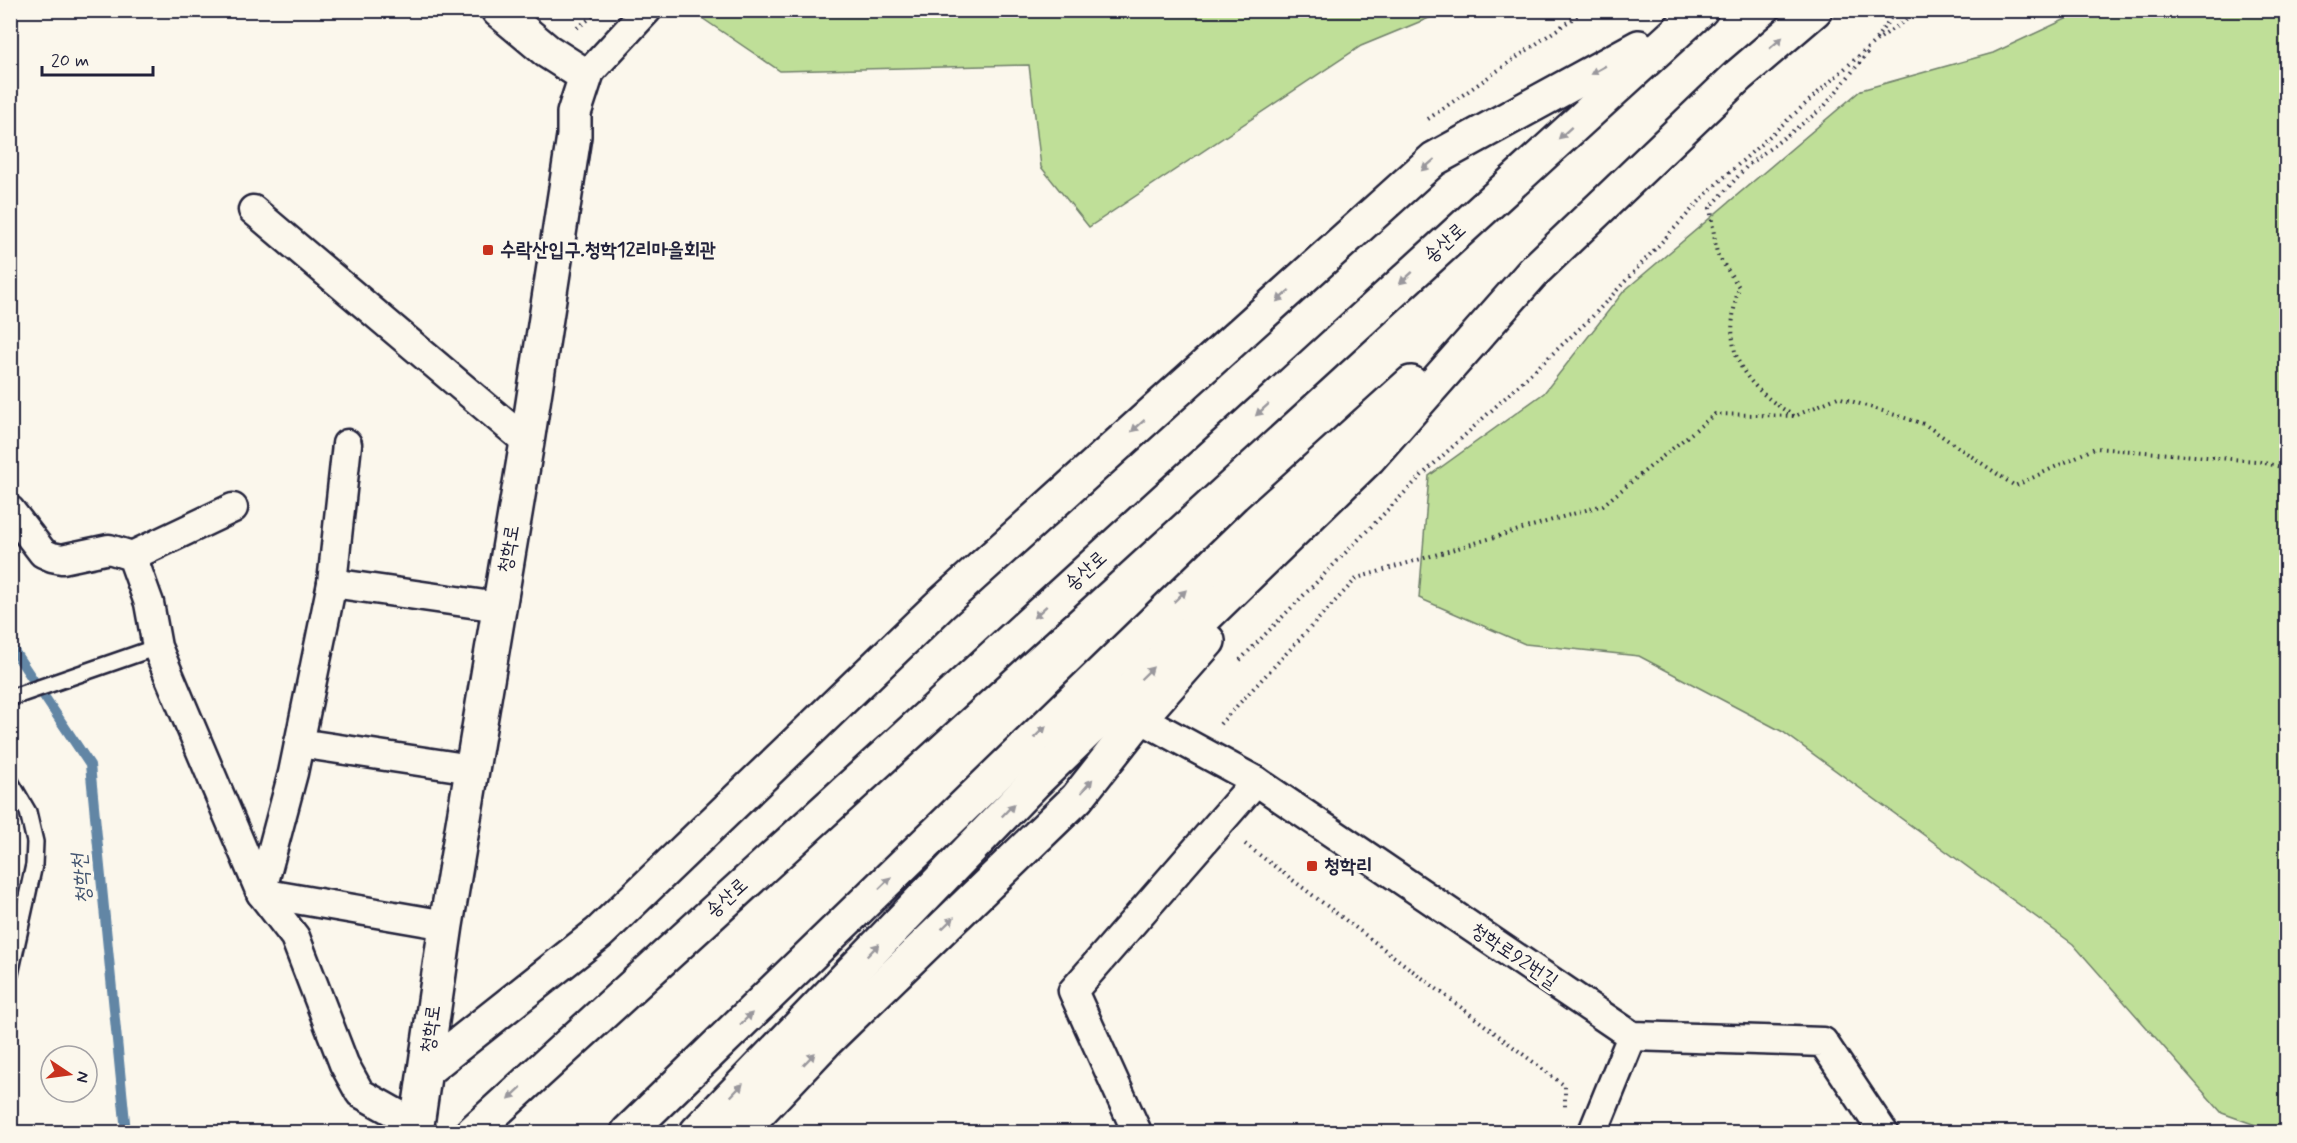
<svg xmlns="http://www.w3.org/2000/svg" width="2297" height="1143" viewBox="0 0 2297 1143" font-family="Mynerve,'Poor Story',sans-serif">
	<rect width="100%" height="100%" fill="#fbf7ec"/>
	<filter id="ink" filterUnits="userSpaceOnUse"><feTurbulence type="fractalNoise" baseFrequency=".0167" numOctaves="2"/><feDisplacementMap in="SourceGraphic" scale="12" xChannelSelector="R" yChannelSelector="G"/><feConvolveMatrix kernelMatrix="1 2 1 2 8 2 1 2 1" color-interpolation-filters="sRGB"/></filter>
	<g filter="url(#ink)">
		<g fill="#bfdf98" stroke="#70806a" stroke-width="1.5">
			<polygon points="695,11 1446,11 1361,46 1089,227 1041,167 1029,65 780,71 699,16"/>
			<polygon points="2083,11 2286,11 2286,1132 2275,1132 2222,1113 2073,944 1783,732 1639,656 1525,644 1419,598 1429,476 1544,393 1624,291 1861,90 1993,53"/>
		</g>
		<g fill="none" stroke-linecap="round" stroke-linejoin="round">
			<polyline stroke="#6286a5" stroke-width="10" points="10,645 90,765 126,1132"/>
			<g stroke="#22223b" stroke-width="20">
				<g id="service">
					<polyline points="10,698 157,647"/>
					<polyline points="10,781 28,812 35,842 34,865 10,974"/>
				</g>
			</g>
			<g stroke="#22223b" stroke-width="33">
				<g id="minor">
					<polyline points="586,76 647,10"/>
					<polyline points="253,210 527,442"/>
					<polyline points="347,444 332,583 293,773 261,893 295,937 344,1064 360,1093 417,1125"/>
					<polyline points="10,510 43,553 52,557 62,559 109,549 132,556 149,603 157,647 261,893 446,925"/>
					<polyline points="132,556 233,508"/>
					<polyline points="332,583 499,607"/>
					<polyline points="1140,718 1256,781 1632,1036 1823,1042 1883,1132"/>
					<polyline points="299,743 472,769"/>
					<polyline points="1137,1132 1073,991 1256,781"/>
					<polyline points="1593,1132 1632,1036"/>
				</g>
			</g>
			<g stroke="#22223b" stroke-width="38">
				<polyline id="tertiary" points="418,1132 417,1125 446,925 527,442 574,136 574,113 586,76 547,51 498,10"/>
			</g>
			<g stroke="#22223b" stroke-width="38">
				<g id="primary">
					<polyline points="425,1071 599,933 940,605 1434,159 1639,47"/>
					<polyline points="473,1132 1701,10"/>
					<polyline points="628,1132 1258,521 1411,383"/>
					<polyline points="697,1132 1034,783 1369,458 1534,271 1738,76 1815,10"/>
					<polyline points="740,1132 827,1040 1077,798 1140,718 1208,641"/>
				</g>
			</g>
			<g stroke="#22223b" stroke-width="4" stroke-dasharray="1.5 4.5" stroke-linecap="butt">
				<polyline points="577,28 593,16"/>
				<polyline points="1876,39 1896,10"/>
				<polyline points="1428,119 1585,10"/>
				<path d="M1794 416C1739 382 1721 351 1739 287L1717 254 1710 208 1748 165 1823 108 1869 51"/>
				<polyline points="1240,660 1422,475 1591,318 1710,190 1873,43 1920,10"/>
				<polyline points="1220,724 1357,578 1603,505 1715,414 1795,416 1838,397 1924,424 2015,486 2095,448 2256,461 2286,468"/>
				<polyline points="1245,844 1565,1086 1565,1109"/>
			</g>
			<use href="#service" stroke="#fbf7ec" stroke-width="15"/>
			<use href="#minor" stroke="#fbf7ec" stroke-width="28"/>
			<use href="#tertiary" stroke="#fbf7ec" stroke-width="33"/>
			<use href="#primary" stroke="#fbf7ec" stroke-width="33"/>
		</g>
		<defs><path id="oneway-solid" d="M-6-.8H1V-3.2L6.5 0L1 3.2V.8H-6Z" transform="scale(1.5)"/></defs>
		<g fill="#99979c">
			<use href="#oneway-solid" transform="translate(1776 43) rotate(-41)"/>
			<use href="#oneway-solid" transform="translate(1598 70) rotate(151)"/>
			<use href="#oneway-solid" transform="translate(1565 133) rotate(138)"/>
			<use href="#oneway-solid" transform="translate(1428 165) rotate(139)"/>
			<use href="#oneway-solid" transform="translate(1406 278) rotate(138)"/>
			<use href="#oneway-solid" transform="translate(1283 296) rotate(138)"/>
			<use href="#oneway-solid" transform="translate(1262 410) rotate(138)"/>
			<use href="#oneway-solid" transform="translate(1138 426) rotate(138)"/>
			<use href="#oneway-solid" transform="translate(1180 596) rotate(-44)"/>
			<use href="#oneway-solid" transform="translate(1040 612) rotate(138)"/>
			<use href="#oneway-solid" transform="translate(1147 673) rotate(-44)"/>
			<use href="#oneway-solid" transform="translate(1040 732) rotate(-44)"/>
			<use href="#oneway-solid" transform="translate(1087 786) rotate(-50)"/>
			<use href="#oneway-solid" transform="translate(1008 810) rotate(-46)"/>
			<use href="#oneway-solid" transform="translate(885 883) rotate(-44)"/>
			<use href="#oneway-solid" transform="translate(948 923) rotate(-44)"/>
			<use href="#oneway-solid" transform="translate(873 950) rotate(-46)"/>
			<use href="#oneway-solid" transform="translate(746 1019) rotate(-44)"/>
			<use href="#oneway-solid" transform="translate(809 1059) rotate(-46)"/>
			<use href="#oneway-solid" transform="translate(737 1090) rotate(-46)"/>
			<use href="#oneway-solid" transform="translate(515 1093) rotate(137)"/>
		</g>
	</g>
	<g fill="#c8321e" stroke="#fbf7ec" stroke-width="2">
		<rect x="482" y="244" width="12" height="12" rx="3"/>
		<rect x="1306" y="860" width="12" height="12" rx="3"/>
	</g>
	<g text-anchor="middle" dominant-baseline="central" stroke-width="6" stroke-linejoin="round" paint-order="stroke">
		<g font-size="20" fill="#22223b" stroke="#fbf7ec">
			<text transform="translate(1445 243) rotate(-42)">송산로</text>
			<text transform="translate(509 549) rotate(-80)">청학로</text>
			<text transform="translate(1086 571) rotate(-42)">송산로</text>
			<text transform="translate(727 898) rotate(-42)">송산로</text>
			<text transform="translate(1514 956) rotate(34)">청학로92번길</text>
			<text transform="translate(431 1029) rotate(-82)">청학로</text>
		</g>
		<g font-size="20" font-weight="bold" fill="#22223b" stroke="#fbf7ec" text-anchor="start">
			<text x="500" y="250">수락산입구.청학12리마을회관</text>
			<text x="1324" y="866">청학리</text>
		</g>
		<g font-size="21" font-style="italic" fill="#425470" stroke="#fbf7ec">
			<text transform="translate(82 879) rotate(-96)">청학천</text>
		</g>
	</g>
	<rect width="2297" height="1143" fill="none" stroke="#fbf7ec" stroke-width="36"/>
	<rect x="18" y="18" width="2261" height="1107" fill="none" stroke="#22223b" stroke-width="2" filter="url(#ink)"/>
	<g transform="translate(69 1074) rotate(103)"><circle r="28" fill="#fbf7ec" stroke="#a4a2a5" stroke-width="1.5"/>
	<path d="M0-4.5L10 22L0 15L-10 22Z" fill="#c8321e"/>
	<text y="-9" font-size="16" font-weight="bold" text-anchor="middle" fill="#22223b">N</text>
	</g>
	<path d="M42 66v9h111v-9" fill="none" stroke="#22223b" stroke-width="3"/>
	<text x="51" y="66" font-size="18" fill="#22223b" stroke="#fbf7ec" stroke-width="4.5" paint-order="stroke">20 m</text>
</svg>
